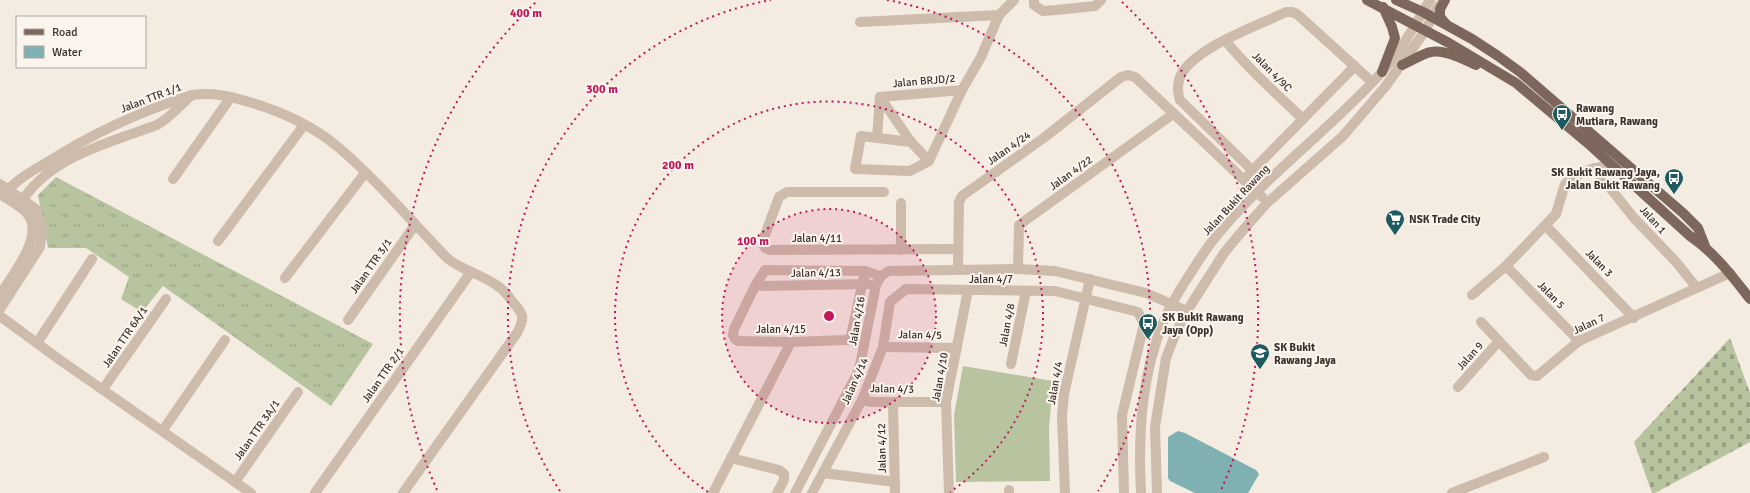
<svg xmlns="http://www.w3.org/2000/svg" width="1750" height="493" viewBox="0 0 1750 493" font-family="Signika,sans-serif">
	<defs>
		<pattern id="grass-tufts" width="24" height="20" patternUnits="userSpaceOnUse"><rect width="24" height="20" fill="#b8c4a0"/><path d="M3 7l-1-3M5 7V3M7 7l1-3M15 17l-1-3M17 17v-4M19 17l1-3" fill="none" stroke="#97a083"/></pattern>
		<pattern id="cemetery-stones" width="16" height="16" patternUnits="userSpaceOnUse"><rect width="16" height="16" fill="#b8c4a0"/><path d="M2 7V4a2 2 0 0 1 4 0v3zM10 15v-3a2 2 0 0 1 4 0v3z" fill="#97a083"/></pattern>
	</defs>
	<rect width="100%" height="100%" fill="#f4ebe1"/>
	<polygon fill="url(#grass-tufts)" points="56,177 373,344 331,406 163,286 142,312 121,299 129,277 86,248 48,248 38,195"/>
	<polygon fill="url(#cemetery-stones)" points="1730,338 1750,393 1750,442 1655,493 1652,493 1634,442"/>
	<polygon fill="#b8c4a0" points="963,366 1053,381 1049,428 1050,481 956,482 954,415"/>
	<polygon fill="#7fb0b2" points="1178,431 1185,433 1256,470 1259,474 1258,476 1248,493 1195,493 1170,481 1168,478 1168,437"/>
	<g fill="none" stroke-linecap="round" stroke-linejoin="round">
		<g stroke="#cdbbac" stroke-width="10">
			<polyline points="1034,0 1034,5 1043,11 1056,10 1095,6 1101,0"/>
			<polyline points="860,22 999,15"/>
			<path d="M1225 40C1248 69 1277 94 1303 119"/>
			<path d="M192 95C212 92 229 96 249 102 280 111 313 126 338 147 377 180 411 221 447 258 462 271 483 274 499 287 504 290 508 296 512 301 523 314 526 316 517 333L403 493"/>
			<polyline points="880,97 911,142"/>
			<polyline points="877,138 880,97 962,90"/>
			<polyline points="929,161 911,142 861,136 855,169 910,171 929,161 962,90 981,57 999,15 1014,0"/>
			<polyline points="1594,168 1634,218 1677,263 1696,287"/>
			<path d="M1253 171 1180 100C1177 92 1177 81 1182 73 1199 46 1257 26 1286 12H1292L1297 14 1372 82"/>
			<polyline points="1249,174 1355,66"/>
			<polyline points="173,179 231,97"/>
			<polyline points="0,184 36,209 42,229 40,247 0,309"/>
			<polyline points="884,192 787,192 779,197 762,243 765,248 770,250 958,249"/>
			<path d="M0 194C9 200 19 205 26 212 47 234 12 275 0 295"/>
			<path d="M3 196C14 181 30 172 46 163 93 133 138 112 192 95 180 105 171 117 157 125 108 143 47 157 19 206"/>
			<polyline points="1546,226 1634,318"/>
			<polyline points="218,241 304,125"/>
			<polyline points="901,250 901,203"/>
			<polyline points="1506,266 1579,341"/>
			<polyline points="958,269 959,202 962,196 1045,137 1121,77 1128,75 1135,77 1262,197"/>
			<polyline points="1018,269 1019,225 1173,114"/>
			<polyline points="865,271 851,336 847,340 791,342 738,341 735,339 733,335 734,329 755,286 765,270 865,271 880,276"/>
			<polyline points="285,278 365,173"/>
			<polyline points="755,286 868,284"/>
			<path d="M1472 295 1506 266 1556 214 1565 184C1576 173 1591 169 1605 166"/>
			<polyline points="0,316 60,360 251,493"/>
			<polyline points="348,320 415,225"/>
			<polyline points="1481,322 1531,375 1537,376 1579,341 1730,273"/>
			<polyline points="37,343 92,259"/>
			<polyline points="883,347 957,348"/>
			<polyline points="1011,364 1026,291"/>
			<polyline points="1458,387 1499,341"/>
			<polyline points="103,389 166,299"/>
			<polyline points="862,400 872,402 946,402"/>
			<polyline points="893,402 895,493"/>
			<polyline points="163,430 225,340"/>
			<polyline points="731,458 779,470 784,474 784,480 777,493"/>
			<polyline points="823,473 895,482"/>
			<polyline points="235,482 298,392"/>
			<polyline points="315,493 471,272"/>
			<polyline points="713,493 791,342"/>
			<path d="M795 493 859 370 876 285C879 278 882 274 889 271L1018 269 1055 271 1146 293 1187 311"/>
			<polyline points="812,493 862,400 883,347 890,302 906,289 1055,291 1138,312 1144,324 1122,415 1124,493"/>
			<polyline points="949,493 946,402 968,290"/>
			<polyline points="1009,493 1009,490"/>
			<polyline points="1065,493 1062,416 1064,394 1090,279"/>
			<path d="M1141 493C1138 433 1141 374 1165 318 1172 302 1182 286 1192 271 1199 260 1206 249 1214 239 1263 177 1329 131 1381 73 1401 51 1415 25 1430 0"/>
			<polyline points="1157,493 1155,427 1166,358 1177,330 1187,311 1224,253 1244,229 1267,203 1343,136 1385,87 1425,31 1437,8 1443,1"/>
			<polyline points="1452,493 1544,457"/>
		</g>
		<g stroke="#7d675c" stroke-width="10">
			<path d="M1367 0 1449 43 1516 83 1591 146 1690 236C1715 253 1732 276 1750 299"/>
			<polyline points="1396,0 1423,12 1472,39 1498,56 1520,72 1683,213 1698,228 1705,246"/>
			<polyline points="1445,0 1440,9 1440,17 1446,24"/>
			<path d="M1402 65C1412 61 1421 54 1431 52 1444 49 1463 59 1476 65"/>
			<polyline points="1382,72 1395,38 1392,27 1383,7"/>
		</g>
	</g>
	<circle cx="829" cy="316" r="107" fill="#c2185b" fill-opacity=".12"/>
	<g fill="none" stroke="#c2185b" stroke-width="2" stroke-dasharray="2 4">
		<circle cx="829" cy="316" r="107"/>
		<path d="M708 492A214 214 0 1 1 950 492"/>
		<path d="M560 491A321 321 0 0 1 771 0M887 0A321 321 0 0 1 1098 491"/>
		<path d="M437 490A429 429 0 0 1 536 2M1122 2A429 429 0 0 1 1221 490"/>
	</g>
	<defs>
		<g id="bus-pin" transform="scale(1)"><path d="M0 17L-7.5 6A9.5 9.5 0 1 1 7.5 6Z" fill="#1f5a5e" stroke="#fbf5ee"/><path d="M-5-6H5V4H4V6H2V4H-2V6H-4V4H-5ZM-3.5-4V0h7V-4ZM-3.5 1.2v1.5H-2V1.2ZM2 1.2v1.5H3.5V1.2Z" fill="#fff"/></g>
		<g id="supermarket-pin" transform="scale(1)"><path d="M0 17L-7.5 6A9.5 9.5 0 1 1 7.5 6Z" fill="#1f5a5e" stroke="#fbf5ee"/><path d="M-6-5.5h2.5l.6 2H6L4.5 2H-2.5L-4.4-4H-6ZM-1.5 3.2a1.3 1.3 0 1 0 .1 0ZM3 3.2a1.3 1.3 0 1 0 .1 0Z" fill="#fff"/></g>
		<g id="school-pin" transform="scale(1)"><path d="M0 17L-7.5 6A9.5 9.5 0 1 1 7.5 6Z" fill="#1f5a5e" stroke="#fbf5ee"/><path d="M0-5L7-2L0 1L-7-2ZM-4 1L0 2.5L4 1V4Q0 6-4 4Z" fill="#fff"/></g>
	</defs>
	<g fill-rule="evenodd">
		<use href="#bus-pin" x="1562" y="114"/>
		<use href="#bus-pin" x="1674" y="178"/>
		<use href="#supermarket-pin" x="1395" y="219"/>
		<use href="#bus-pin" x="1148" y="323"/>
		<use href="#school-pin" x="1260" y="353"/>
	</g>
	<g text-anchor="middle" dominant-baseline="central" stroke-width="4" stroke-linejoin="round" paint-order="stroke">
		<g font-size="11" fill="#3b302b" stroke="#fbf5ee">
			<text transform="translate(1272 72) rotate(45)">Jalan 4/9C</text>
			<text transform="translate(924 81) rotate(-5)">Jalan BRJD/2</text>
			<text transform="translate(151 98) rotate(-21)">Jalan TTR 1/1</text>
			<text transform="translate(1009 148) rotate(-35)">Jalan 4/24</text>
			<text transform="translate(1071 173) rotate(-36)">Jalan 4/22</text>
			<text transform="translate(1236 200) rotate(-47)">Jalan Bukit Rawang</text>
			<text transform="translate(1653 220) rotate(48)">Jalan 1</text>
			<text x="817" y="238">Jalan 4/11</text>
			<text transform="translate(1599 263) rotate(46)">Jalan 3</text>
			<text transform="translate(371 266) rotate(-55)">Jalan TTR 3/1</text>
			<text transform="translate(816 273) rotate(-1)">Jalan 4/13</text>
			<text x="991" y="279">Jalan 4/7</text>
			<text transform="translate(1551 295) rotate(46)">Jalan 5</text>
			<text transform="translate(857 321) rotate(-80)">Jalan 4/16</text>
			<text transform="translate(1589 324) rotate(-25)">Jalan 7</text>
			<text transform="translate(1007 325) rotate(-79)">Jalan 4/8</text>
			<text x="781" y="329">Jalan 4/15</text>
			<text transform="translate(920 335) rotate(1)">Jalan 4/5</text>
			<text transform="translate(125 337) rotate(-56)">Jalan TTR 6A/1</text>
			<text transform="translate(1470 356) rotate(-48)">Jalan 9</text>
			<text transform="translate(383 375) rotate(-55)">Jalan TTR 2/1</text>
			<text transform="translate(940 377) rotate(-80)">Jalan 4/10</text>
			<text transform="translate(855 381) rotate(-66)">Jalan 4/14</text>
			<text transform="translate(1055 383) rotate(-80)">Jalan 4/4</text>
			<text transform="translate(892 389) rotate(1)">Jalan 4/3</text>
			<text transform="translate(257 430) rotate(-55)">Jalan TTR 3A/1</text>
			<text transform="translate(882 448) rotate(-91)">Jalan 4/12</text>
		</g>
		<g font-size="11" font-weight="bold" fill="#3b302b" stroke="#fbf5ee" text-anchor="start">
			<text x="1576" y="108">Rawang<tspan x="1576" dy="13">Mutiara, Rawang</tspan></text>
			<text x="1660" y="172" text-anchor="end">SK Bukit Rawang Jaya,<tspan x="1660" dy="13">Jalan Bukit Rawang</tspan></text>
			<text x="1409" y="219">NSK Trade City</text>
			<text x="1162" y="317">SK Bukit Rawang<tspan x="1162" dy="13">Jaya (Opp)</tspan></text>
			<text x="1274" y="347">SK Bukit<tspan x="1274" dy="13">Rawang Jaya</tspan></text>
		</g>
	</g>
	<circle cx="829" cy="316" r="6" fill="#c2185b" stroke="#fbf5ee" stroke-width="2"/>
	<g font-size="12" text-anchor="middle" font-weight="bold" fill="#c2185b" stroke="#fbf5ee" stroke-width="4" stroke-linejoin="round" paint-order="stroke">
		<text x="526" y="17">400 m</text>
		<text x="602" y="93">300 m</text>
		<text x="678" y="169">200 m</text>
		<text x="753" y="245">100 m</text>
	</g>
	<rect x="16" y="16" width="130" height="52" fill="#fbf5ee" stroke="#aea6a0"/>
	<rect x="24" y="29" width="20" height="6" fill="#7d675c" stroke="#aea6a0"/>
	<text x="52" y="36" font-size="12" fill="#3b302b">Road</text>
	<rect x="24" y="46" width="20" height="12" fill="#7fb0b2" stroke="#aea6a0"/>
	<text x="52" y="56" font-size="12" fill="#3b302b">Water</text>
</svg>
